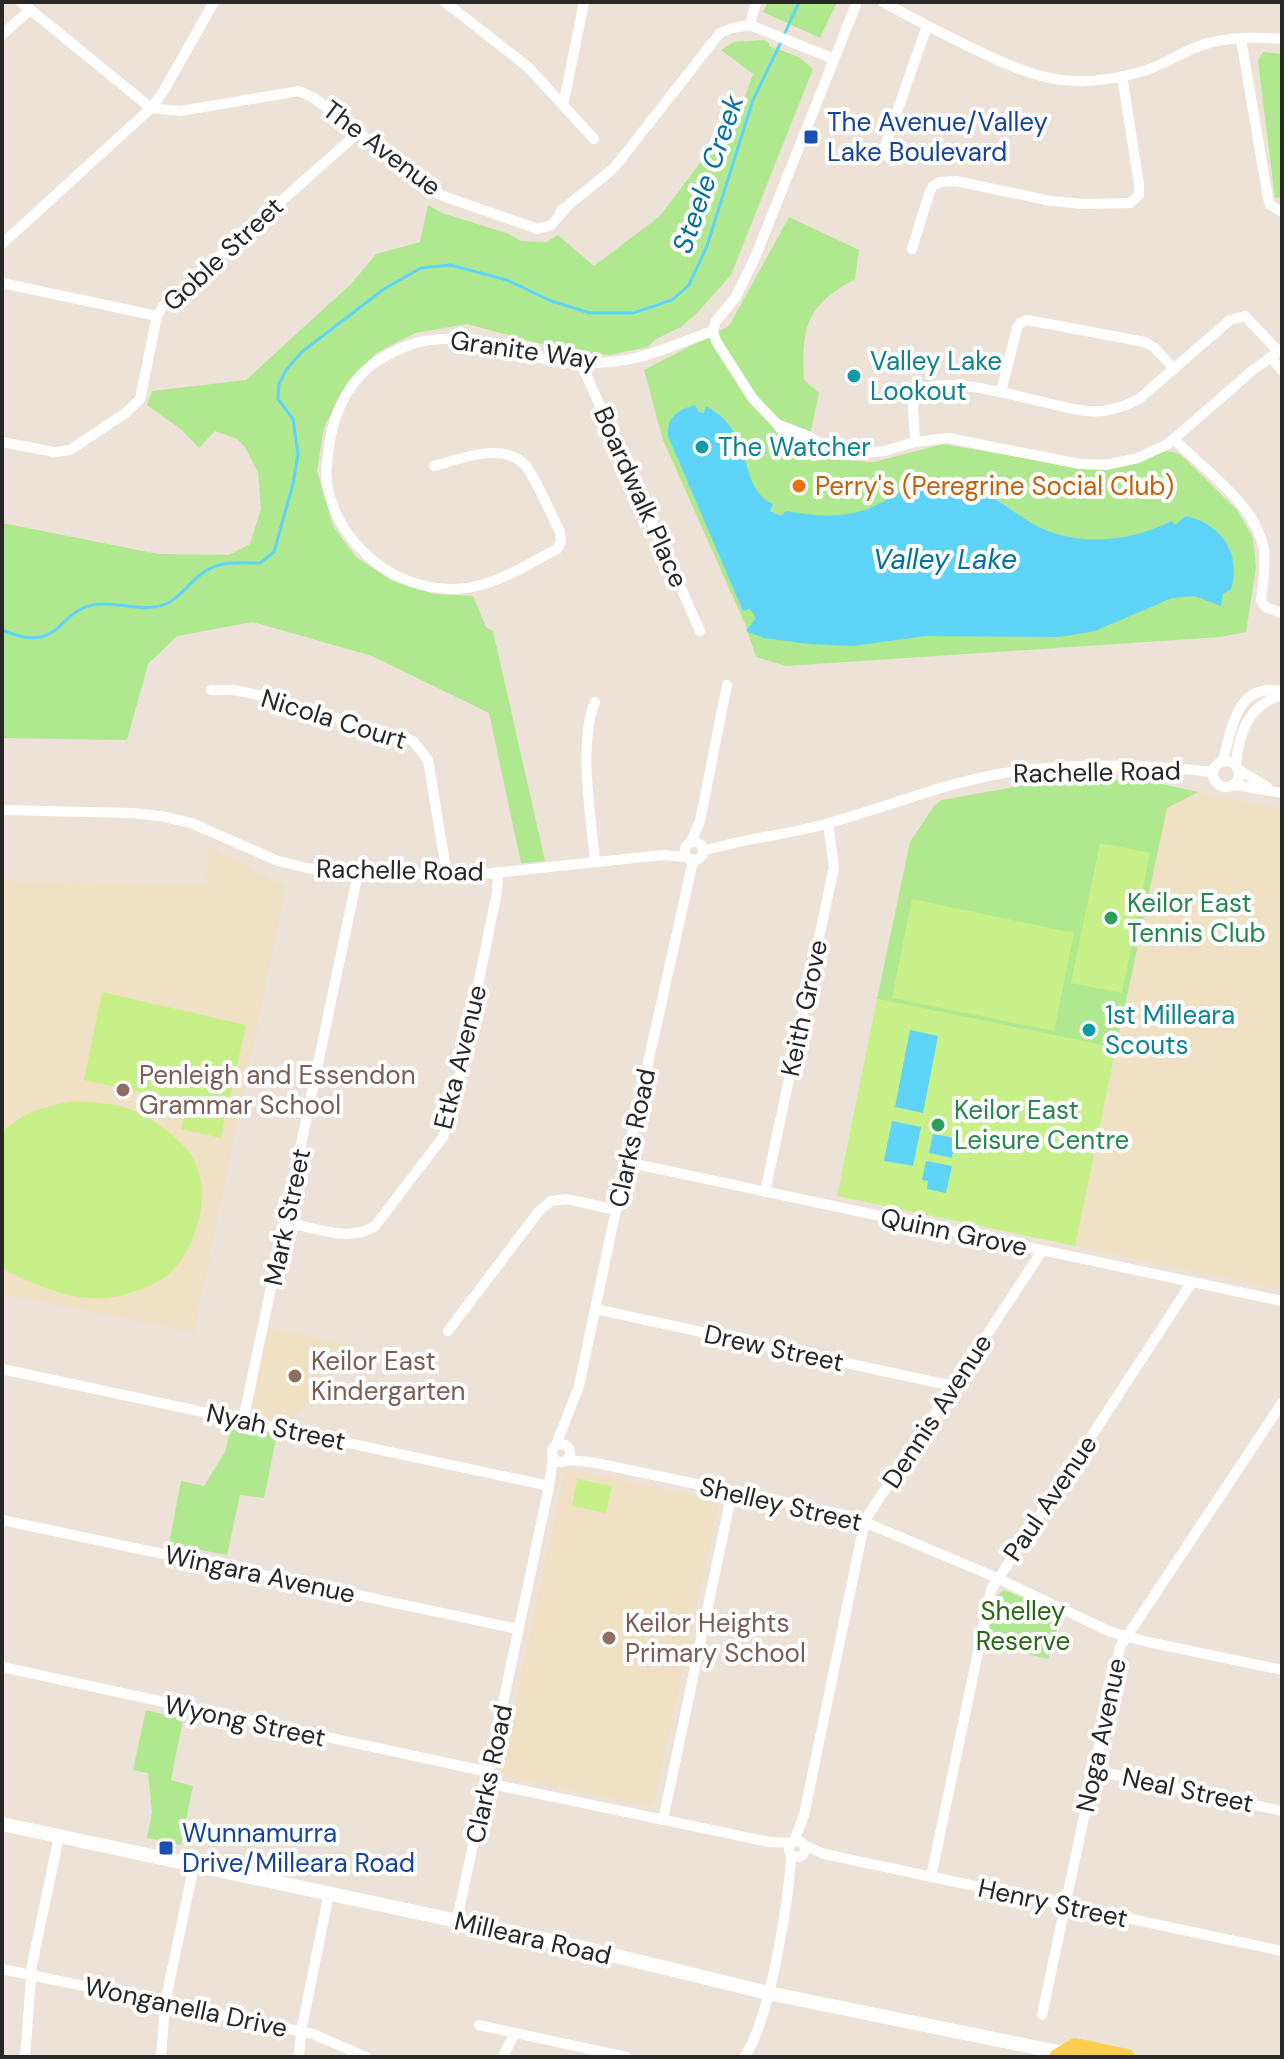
<svg xmlns="http://www.w3.org/2000/svg" width="1284" height="2059" viewBox="0 0 1284 2059" font-family="'DM Sans',sans-serif">
	<rect width="100%" height="100%" fill="#ece2d7"/>
	<g fill="#f0e0c4">
		<polygon points="1198,792 1282,810 1282,1290 1075,1246 1167,808"/>
		<polygon points="208,846 286,887 194,1332 2,1294 2,881 207,884"/>
		<polygon points="269,1328 358,1347 287,1425 260,1420 253,1415 251,1410"/>
		<polygon points="571,1469 713,1500 718,1507 654,1803 647,1806 506,1776 501,1769 564,1475"/>
	</g>
	<g fill="#afe88e">
		<polygon points="768,2 837,2 820,38 763,12"/>
		<polygon points="764,40 769,43 769,46 799,57 813,69 731,275 697,313 681,327 656,339 647,347 610,355 572,352 467,324 415,333 376,353 346,385 324,427 317,471 333,526 356,557 391,580 434,594 473,596 486,627 493,631 545,861 521,863 489,713 372,656 253,622 177,636 148,664 127,740 2,738 2,523 158,554 229,555 250,544 261,509 258,472 245,447 237,439 215,431 199,448 182,430 147,405 152,391 246,380 352,283 376,254 420,242 428,205 442,213 509,234 521,241 546,242 558,235 594,266 660,216 740,110 753,74 721,50 734,42"/>
		<polygon points="1263,52 1282,54 1282,197 1275,198 1258,61"/>
		<path d="M789 217 859 250 855 279C807 305 801 326 804 380L819 393 805 458 874 462 943 444 1087 469 1123 465 1167 451 1180 454 1237 510 1253 538 1256 567 1246 632 1220 637 786 666 756 657 745 624 663 440 644 370 729 326Z"/>
		<polygon points="1052,780 1143,780 1198,792 1167,808 1116,1048 877,999 910,842 934,806 942,800"/>
		<polygon points="232,1424 277,1434 264,1498 240,1495 227,1555 169,1544 181,1481 204,1486 225,1452"/>
		<polygon points="1004,1590 1062,1614 1048,1659 986,1644 996,1597"/>
		<polygon points="146,1710 183,1719 171,1780 193,1786 181,1845 147,1838 152,1812 148,1773 133,1770"/>
	</g>
	<g fill="#c7f188">
		<polygon points="1100,843 1150,853 1122,993 1071,983"/>
		<polygon points="912,899 1074,933 1054,1031 892,998"/>
		<polygon points="102,992 246,1025 227,1111 84,1080"/>
		<polygon points="877,999 1116,1048 1075,1246 837,1196"/>
		<path d="M74 1101C96 1103 119 1103 140 1113 156 1122 176 1136 188 1151 214 1185 200 1240 173 1270 161 1283 136 1292 119 1296 79 1305 36 1286 2 1268V1132C23 1112 46 1106 74 1101Z"/>
		<polygon points="186,1107 225,1116 221,1138 181,1129"/>
		<polygon points="577,1479 612,1486 606,1513 572,1506"/>
	</g>
	<g fill="#5fd4f9">
		<path d="M695 405 699 412 704 413 706 406C720 414 730 423 737 438 749 460 747 493 773 504L770 511 781 516 786 511C814 516 842 519 870 508 900 495 914 478 949 482 981 486 999 502 1025 519 1067 548 1127 544 1171 521L1175 525 1186 516C1221 524 1242 553 1231 589L1223 594 1221 606 1194 596 1172 598 1095 631 1059 637 925 636 853 646 809 644 764 638 746 631 756 618 750 609 743 611 668 436C667 417 677 410 695 405Z"/>
		<polygon points="910,1030 938,1036 923,1113 895,1107"/>
		<polygon points="892,1121 921,1127 913,1166 884,1161"/>
		<polygon points="933,1134 955,1138 952,1158 929,1153"/>
		<polygon points="926,1161 952,1166 946,1193 927,1189 928,1181 922,1180"/>
	</g>
	<g fill="none" stroke-linecap="round" stroke-linejoin="round">
		<g stroke="#5fd4f9" stroke-width="3">
			<polyline points="784,35 799,2"/>
			<path d="M2 630C65 657 55 606 101 604 123 603 146 613 168 603 184 595 194 575 211 568 224 561 245 563 260 563L274 552 293 484 298 454 293 419 278 399 279 384 286 370 303 351 384 289 421 268 450 265 507 280 551 301 590 313H633L672 300 689 285 707 246 753 100 781 42"/>
		</g>
		<g stroke="#fff" stroke-width="10">
			<polyline points="21,2 151,108 180,111 299,91 314,98 432,190 443,196 538,229 551,225 565,209"/>
			<polyline points="445,2 528,67 594,139"/>
			<polyline points="857,2 754,260 735,298 716,321 713,331 716,341 753,399 777,424 787,439 797,449 814,456 834,452 857,454 884,451 915,442 948,438 1080,464 1106,465 1138,458 1168,444 1253,370 1282,349"/>
			<path d="M883 2C912 18 941 33 970 47 1036 79 1073 93 1147 70 1168 63 1187 48 1209 43 1232 37 1258 37 1282 39"/>
			<polyline points="750,25 756,2"/>
			<polyline points="2,35 30,10"/>
			<polyline points="1241,39 1268,198 1270,205 1282,212"/>
			<polyline points="563,106 584,2"/>
			<polyline points="893,161 883,152 927,26"/>
			<polyline points="561,211 614,168 720,33 732,28 750,25 834,59"/>
			<polyline points="2,244 151,108 163,92 214,2"/>
			<polyline points="912,249 929,194 933,186 940,182 956,181 1051,201 1084,204 1130,203 1139,195 1139,184 1122,76"/>
			<polyline points="2,283 157,316"/>
			<polyline points="1271,357 1282,371"/>
			<polyline points="581,363 700,631"/>
			<polyline points="1001,392 1017,328 1020,323 1027,320 1145,342 1155,348 1174,369"/>
			<polyline points="779,425 808,436 834,452"/>
			<path d="M1174 439C1205 471 1256 504 1264 550 1266 566 1263 584 1261 600L1265 607 1282 613"/>
			<polyline points="2,442 54,452 70,450 127,412 140,399 157,316 163,306 359,132"/>
			<path d="M915 442 913 406 917 393C943 368 1051 408 1086 411 1106 413 1122 408 1139 399L1230 320 1245 316 1278 351"/>
			<path d="M434 466C460 459 503 441 525 465 535 476 552 517 560 532L561 542 557 549C526 565 492 588 456 589 396 591 341 547 328 489 324 473 328 456 330 440 335 409 351 377 379 360 454 312 503 361 579 363 635 365 662 349 713 331"/>
			<polyline points="211,690 233,690 259,695 413,741 428,760 447,875"/>
			<circle cx="1226" cy="774" r="13"/>
			<path d="M1222 762C1233 729 1235 682 1282 691"/>
			<path d="M1236 766C1238 733 1249 704 1282 695"/>
			<polyline points="1239,770 1267,787"/>
			<polyline points="1235,785 1282,793"/>
			<polyline points="2,810 131,813 160,816 191,823 278,861 307,868 342,872 476,875 663,855 686,857"/>
			<circle cx="694" cy="851" r="9"/>
			<polyline points="691,842 700,821 727,685"/>
			<path d="M703 851C744 838 788 835 829 823 884 808 937 786 993 775 1063 762 1143 764 1213 772"/>
			<path d="M595 861C591 817 578 742 595 702"/>
			<polyline points="626,1162 1282,1301"/>
			<polyline points="765,1192 834,867 828,823"/>
			<path d="M286 1222C315 1228 349 1243 375 1226L443 1137 452 1113 497 892 498 872"/>
			<polyline points="595,1309 953,1386"/>
			<polyline points="448,1331 540,1210 551,1201 567,1199 616,1210"/>
			<polyline points="2,1369 549,1486"/>
			<polyline points="243,1421 358,873"/>
			<circle cx="561" cy="1453" r="9"/>
			<polyline points="556,1445 579,1386 626,1162 693,861"/>
			<polyline points="566,1460 591,1462 850,1516 988,1574 1111,1632 1148,1642 1282,1670"/>
			<polyline points="2,1520 518,1629"/>
			<polyline points="2,1667 489,1772"/>
			<polyline points="1093,1770 1282,1811"/>
			<polyline points="487,1783 769,1842 792,1843"/>
			<polyline points="663,1820 732,1492"/>
			<polyline points="794,1841 804,1815 865,1520 1042,1251"/>
			<circle cx="797" cy="1849" r="8"/>
			<polyline points="804,1845 824,1854 1282,1951"/>
			<polyline points="931,1877 991,1590 1192,1282"/>
			<polyline points="457,1920 549,1486 553,1457"/>
			<polyline points="2,1969 313,2034 366,2057"/>
			<polyline points="1042,2015 1120,1647 1282,1403"/>
			<polyline points="479,2025 626,2057"/>
			<polyline points="25,2057 32,1965 59,1836"/>
			<polyline points="161,2057 165,2003 194,1865"/>
			<polyline points="299,2057 301,2032 329,1893"/>
			<polyline points="503,2057 514,2034"/>
			<path d="M744 2057C769 2024 790 1897 791 1854"/>
		</g>
		<polyline stroke="#fff" stroke-width="14" points="2,1824 575,1946 768,1993 1063,2053"/>
		<polyline stroke="#fdce4b" stroke-width="16" points="1057,2057 1075,2046 1127,2057"/>
	</g>
	<g fill="#1a4fb4" stroke="#fff" stroke-width="3">
		<rect x="803" y="129" width="16" height="16" rx="4"/>
		<rect x="158" y="1840" width="16" height="16" rx="4"/>
	</g>
	<g fill="#0f9aa8" stroke="#fff" stroke-width="3">
		<circle cx="854" cy="376" r="8"/>
		<circle cx="702" cy="447" r="8"/>
		<circle cx="1089" cy="1030" r="8"/>
	</g>
	<circle fill="#e8710a" stroke="#fff" stroke-width="3" cx="799" cy="486" r="8"/>
	<g fill="#2e9e5b" stroke="#fff" stroke-width="3">
		<circle cx="1111" cy="918" r="8"/>
		<circle cx="938" cy="1125" r="8"/>
	</g>
	<g fill="#8d6e63" stroke="#fff" stroke-width="3">
		<circle cx="123" cy="1090" r="8"/>
		<circle cx="295" cy="1376" r="8"/>
		<circle cx="609" cy="1638" r="8"/>
	</g>
	<g text-anchor="middle" dominant-baseline="central" stroke-width="8" stroke-linejoin="round" paint-order="stroke">
		<g font-size="26" fill="#164399" stroke="#fff" text-anchor="start">
			<text x="827" y="122">The Avenue/Valley<tspan x="827" dy="30">Lake Boulevard</tspan></text>
			<text x="182" y="1833">Wunnamurra<tspan x="182" dy="30">Drive/Milleara Road</tspan></text>
		</g>
		<g font-size="26" fill="#272727" stroke="#fff">
			<text transform="translate(382 148) rotate(37)">The Avenue</text>
			<text transform="translate(223 254) rotate(-43)">Goble Street</text>
			<text transform="translate(524 350) rotate(8)">Granite Way</text>
			<text transform="translate(641 497) rotate(66)">Boardwalk Place</text>
			<text transform="translate(334 719) rotate(17)">Nicola Court</text>
			<text transform="translate(1097 772) rotate(-1)">Rachelle Road</text>
			<text transform="translate(400 870) rotate(1)">Rachelle Road</text>
			<text transform="translate(804 1008) rotate(-78)">Keith Grove</text>
			<text transform="translate(460 1057) rotate(-76)">Etka Avenue</text>
			<text transform="translate(632 1138) rotate(-78)">Clarks Road</text>
			<text transform="translate(287 1217) rotate(-78)">Mark Street</text>
			<text transform="translate(954 1232) rotate(12)">Quinn Grove</text>
			<text transform="translate(774 1348) rotate(12)">Drew Street</text>
			<text transform="translate(937 1411) rotate(-57)">Dennis Avenue</text>
			<text transform="translate(276 1427) rotate(12)">Nyah Street</text>
			<text transform="translate(1050 1498) rotate(-56)">Paul Avenue</text>
			<text transform="translate(781 1504) rotate(13)">Shelley Street</text>
			<text transform="translate(260 1574) rotate(12)">Wingara Avenue</text>
			<text transform="translate(245 1721) rotate(12)">Wyong Street</text>
			<text transform="translate(1101 1735) rotate(-78)">Noga Avenue</text>
			<text transform="translate(489 1774) rotate(-78)">Clarks Road</text>
			<text transform="translate(1188 1790) rotate(12)">Neal Street</text>
			<text transform="translate(1053 1903) rotate(12)">Henry Street</text>
			<text transform="translate(533 1938) rotate(13)">Milleara Road</text>
			<text transform="translate(186 2007) rotate(12)">Wonganella Drive</text>
		</g>
		<g font-size="26" fill="#0d838f" stroke="#fff" text-anchor="start">
			<text x="870" y="361">Valley Lake<tspan x="870" dy="30">Lookout</tspan></text>
			<text x="718" y="447">The Watcher</text>
			<text x="1105" y="1015">1st Milleara<tspan x="1105" dy="30">Scouts</tspan></text>
		</g>
		<g font-size="26" fill="#c56008" stroke="#fff" text-anchor="start">
			<text x="815" y="486">Perry's (Peregrine Social Club)</text>
		</g>
		<g font-size="26" fill="#27864d" stroke="#fff" text-anchor="start">
			<text x="1127" y="903">Keilor East<tspan x="1127" dy="30">Tennis Club</tspan></text>
			<text x="954" y="1110">Keilor East<tspan x="954" dy="30">Leisure Centre</tspan></text>
		</g>
		<g font-size="26" fill="#785e54" stroke="#fff" text-anchor="start">
			<text x="139" y="1075">Penleigh and Essendon<tspan x="139" dy="30">Grammar School</tspan></text>
			<text x="311" y="1361">Keilor East<tspan x="311" dy="30">Kindergarten</tspan></text>
			<text x="625" y="1623">Keilor Heights<tspan x="625" dy="30">Primary School</tspan></text>
		</g>
		<g font-size="26" fill="#276913" stroke="#fff">
			<text x="1023" y="1611">Shelley<tspan x="1023" dy="30">Reserve</tspan></text>
		</g>
		<g font-size="28" font-style="italic" fill="#026fa1" stroke="#fff">
			<text transform="translate(708 174) rotate(-71)">Steele Creek</text>
			<text x="945" y="559">Valley Lake</text>
		</g>
	</g>
	<rect width="1284" height="2059" fill="none" stroke="#272727" stroke-width="8"/>
</svg>
